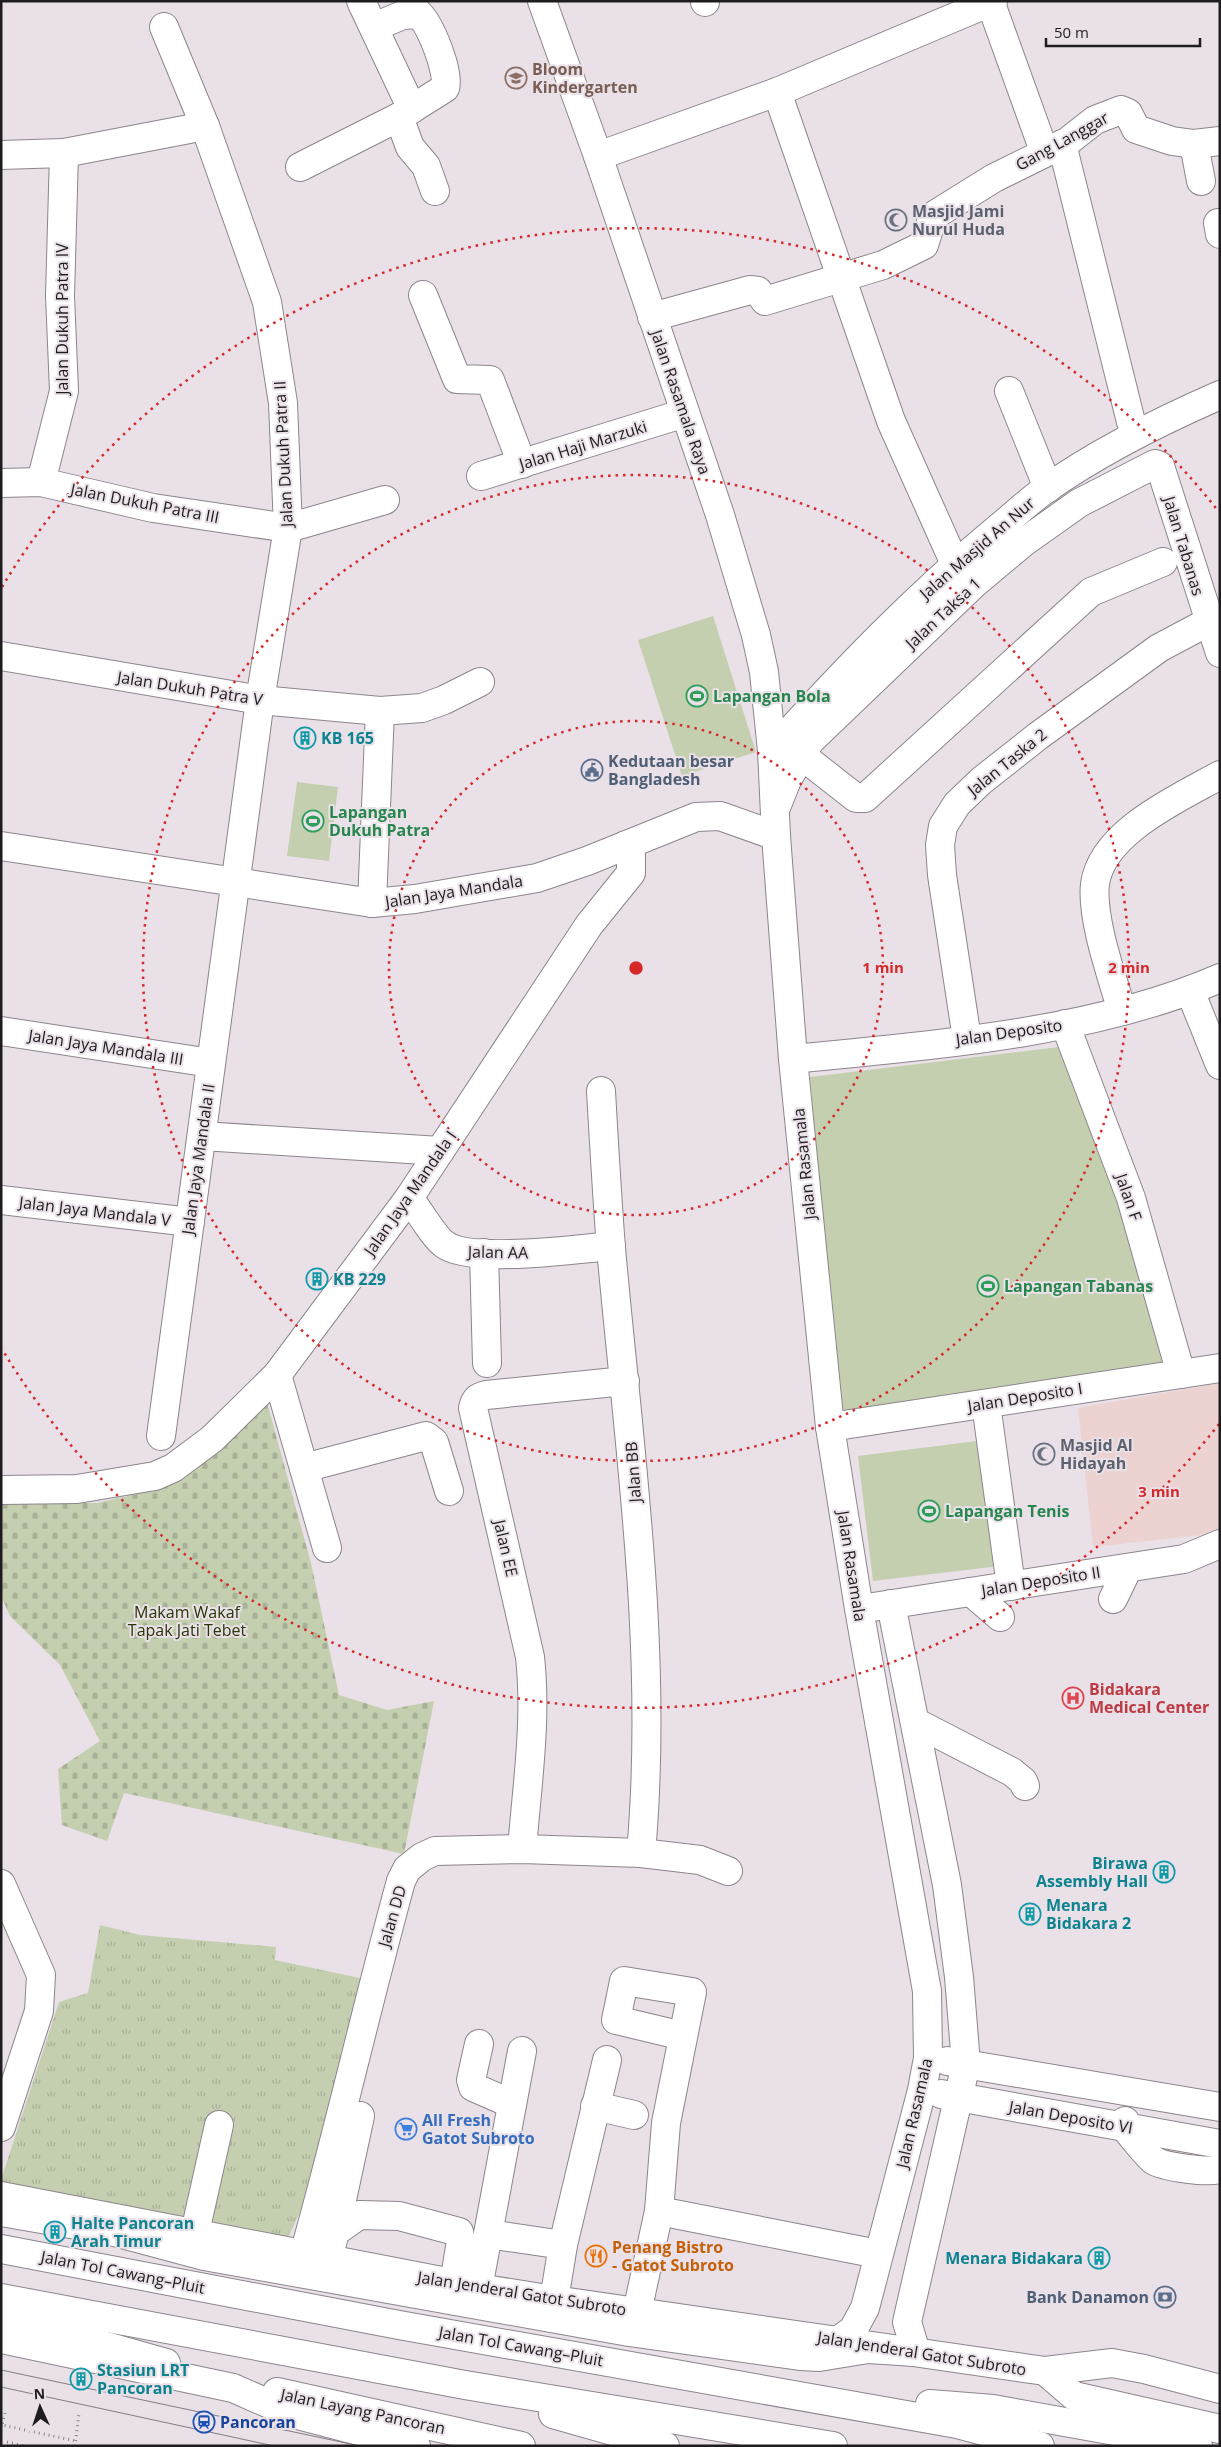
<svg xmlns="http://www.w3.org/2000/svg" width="1221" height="2447" viewBox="0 0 1221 2447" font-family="'Open Sans',sans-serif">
	<defs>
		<pattern id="grass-tufts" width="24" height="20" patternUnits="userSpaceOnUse" patternTransform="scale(1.25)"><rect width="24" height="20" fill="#c4cfb0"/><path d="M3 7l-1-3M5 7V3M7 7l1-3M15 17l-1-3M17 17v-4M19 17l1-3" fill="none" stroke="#a8b197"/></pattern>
		<pattern id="cemetery-stones" width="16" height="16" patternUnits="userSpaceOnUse" patternTransform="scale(1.25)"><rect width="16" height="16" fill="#c4cfb0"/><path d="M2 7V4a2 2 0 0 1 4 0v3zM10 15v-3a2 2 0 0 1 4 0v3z" fill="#a8b197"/></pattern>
	</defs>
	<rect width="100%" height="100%" fill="#e9e0e8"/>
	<polygon fill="#edd2d2" points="1220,1383 1220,1533 1093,1547 1078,1408"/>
	<polygon fill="url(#grass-tufts)" points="100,1925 140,1935 276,1947 275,1960 369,1980 311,2187 288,2238 1,2189 1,2180 59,2002 88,1993"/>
	<polygon fill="url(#cemetery-stones)" points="266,1399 311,1563 339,1695 387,1710 434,1701 404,1854 124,1793 107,1841 62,1825 58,1769 100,1741 60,1665 10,1616 1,1596 1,1500 18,1503 97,1503 150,1491 192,1466"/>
	<g fill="#c4cfb0">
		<polygon points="713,616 756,752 682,776 638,640"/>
		<polygon points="297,782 338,787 329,861 287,856"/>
		<polygon points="1067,1046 1123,1193 1172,1379 841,1430 810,1077"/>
		<polygon points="985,1440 1000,1566 873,1581 858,1456"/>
	</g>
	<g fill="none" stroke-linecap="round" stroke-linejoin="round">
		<g stroke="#8d858c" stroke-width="30">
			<g id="minor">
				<polyline points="361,1 412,109"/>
				<polyline points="542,1 598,156 720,515 756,635 764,672 772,751 776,836 793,1059 830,1427 859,1609 927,1991 928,2058 922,2090 865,2308 853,2330 839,2340"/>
				<polyline points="705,1 705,2"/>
				<polyline points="990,1 1044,151"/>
				<polyline points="777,92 891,421 955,564"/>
				<polyline points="399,117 410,147 426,166 435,191"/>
				<polyline points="1062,144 1134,434"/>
				<polyline points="1194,144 1201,181"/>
				<polyline points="1,155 64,153 205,126"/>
				<polyline points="598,156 777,92 993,1"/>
				<path d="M300 167 399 117 445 88C450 73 431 26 419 14L403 15 374 27"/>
				<polyline points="1218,223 1220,234"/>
				<polyline points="423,295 457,379 490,380 522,464"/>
				<polyline points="652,317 750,290 758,291 765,301 883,265 924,245 933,216 994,178 1067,142 1095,120 1121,110 1128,113 1136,129 1172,141 1194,144 1220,141"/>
				<polyline points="1009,391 1048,488"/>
				<polyline points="481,476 685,413"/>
				<polyline points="41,482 64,391 60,296 64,153"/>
				<polyline points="1,483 41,482 153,508 288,528 385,500"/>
				<polyline points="1,656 260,700 380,711 422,708 444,700 480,682"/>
				<path d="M772 751C842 673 915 597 996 530 1012 517 1027 503 1043 491 1098 452 1158 422 1220 395"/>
				<polyline points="801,755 856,798 865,798 1091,592 1163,562"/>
				<polyline points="777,805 787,780 810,741 975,583 1024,542 1079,503 1155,464 1160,466 1220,653"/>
				<polyline points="1,846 372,903 415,899 537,878 587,861 696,817 720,816 776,836"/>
				<polyline points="372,903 380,711"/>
				<polyline points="1190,991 1220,1065"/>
				<path d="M1122 1011C1112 977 1091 918 1095 884 1102 832 1179 798 1220 775"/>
				<polyline points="1065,1024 1131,1198 1181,1374"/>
				<polyline points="1,1031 211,1063"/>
				<polyline points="967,1039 942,875 940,845 943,826 957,804 981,781 1038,736 1159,648 1208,622"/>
				<path d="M793 1059C932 1045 1091 1034 1220 978"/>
				<path d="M601 1091C604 1144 607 1196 611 1248 629 1449 659 1652 641 1853"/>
				<polyline points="202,1136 440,1151"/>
				<path d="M409 1198C418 1209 434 1237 444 1244 469 1264 577 1249 611 1246"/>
				<polyline points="1,1200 190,1222"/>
				<polyline points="484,1253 487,1363"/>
				<polyline points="277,1375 327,1548"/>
				<polyline points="986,1404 1011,1586"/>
				<polyline points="830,1427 1220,1368"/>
				<polyline points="161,1436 260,700 288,528 283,403 267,302 205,126 164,27"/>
				<polyline points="304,1468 426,1436 434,1442 449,1491"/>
				<polyline points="1,1490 77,1489 155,1476 173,1468 212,1439 277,1375 409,1198 589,925 631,873 631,855 626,845"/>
				<polyline points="971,1592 1000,1617"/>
				<polyline points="1113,1599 1128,1568"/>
				<polyline points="873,1607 1184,1559 1220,1544"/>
				<polyline points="915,1722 1012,1772 1023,1781 1025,1786"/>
				<path d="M522 1849C527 1785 537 1721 530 1657L473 1408C475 1399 478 1397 486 1395L625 1381"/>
				<polyline points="1,1884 41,1975 39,2011 1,2127"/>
				<polyline points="479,2044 471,2080 473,2087 512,2104"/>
				<polyline points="947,2061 1220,2107"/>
				<polyline points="941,2094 1220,2144"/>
				<polyline points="595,2106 634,2115"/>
				<path d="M1125 2121 1124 2127C1133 2137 1143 2151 1153 2160 1163 2167 1208 2173 1220 2169"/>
				<polyline points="659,2211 878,2254"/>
				<polyline points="1,2212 111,2231 204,2256 629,2332 800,2356 819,2357 868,2349 916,2352 907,2322 966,2064 959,1977 947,1885 891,1604"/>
				<polyline points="195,2232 219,2125"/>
				<polyline points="335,2232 360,2116"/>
				<polyline points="488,2234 522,2051"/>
				<polyline points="563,2245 607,2060"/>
				<path d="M304 2254C339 2130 367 2005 401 1881L407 1869 422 1857 435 1851 522 1849 641 1853 700 1860 728 1871"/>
				<polyline points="328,2259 335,2232 359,2215 399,2216 459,2232 461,2241 454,2283"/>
				<polyline points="478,2288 488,2234 563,2245 554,2300"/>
				<polyline points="637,2312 659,2211 666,2123 692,1992 624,1981 616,2020 683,2036"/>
				<polyline points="1,2324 81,2339 166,2363"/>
			</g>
		</g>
		<g stroke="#8d858c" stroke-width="30">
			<g id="highway">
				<polyline points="1,2196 478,2288 554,2300 1045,2371 1112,2363 1144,2369 1220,2389"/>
				<polyline points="1,2249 399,2325 957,2424 1040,2446"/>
				<polyline points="1,2298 465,2385 833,2446"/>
				<polyline points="1,2339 233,2388 290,2413 416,2446"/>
				<polyline points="1045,2371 1074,2396 1220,2429"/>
				<polyline points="277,2392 521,2446"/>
				<polyline points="930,2404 993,2409 1198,2446"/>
				<polyline points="553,2414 665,2446"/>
			</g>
		</g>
		<g stroke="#898388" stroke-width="3" stroke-dasharray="1 4" stroke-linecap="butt">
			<polyline points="5,2413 2,2425 76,2441"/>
			<polyline points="7,2442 25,2446"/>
			<polyline points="75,2446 79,2414"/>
		</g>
		<use href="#minor" stroke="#fff" stroke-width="28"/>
		<use href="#highway" stroke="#fff" stroke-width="28"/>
		<g stroke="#847e84" stroke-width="1">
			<polyline points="1,2370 360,2446"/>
			<polyline points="1,2387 274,2446"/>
		</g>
	</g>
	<g fill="none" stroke="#d62828" stroke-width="2.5" stroke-dasharray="2.5 5">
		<circle cx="636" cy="968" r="247"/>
		<circle cx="636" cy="968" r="493"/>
		<path d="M1219 1424A740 740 0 0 1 2 1349M2 587A740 740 0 0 1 1219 512"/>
	</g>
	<defs>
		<g id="school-ring" transform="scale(1.125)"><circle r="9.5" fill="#e9e0e8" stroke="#8d6e63" stroke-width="1.5"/><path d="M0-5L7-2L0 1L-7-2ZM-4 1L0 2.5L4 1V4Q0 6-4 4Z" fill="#8d6e63"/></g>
		<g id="mosque-ring" transform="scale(1.125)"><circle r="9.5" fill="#e9e0e8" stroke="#6b7280" stroke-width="1.5"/><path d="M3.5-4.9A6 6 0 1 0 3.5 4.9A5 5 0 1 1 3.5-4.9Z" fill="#6b7280"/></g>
		<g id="stadium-ring" transform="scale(1.125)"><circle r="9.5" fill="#e9e0e8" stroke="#2e9e5b" stroke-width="1.5"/><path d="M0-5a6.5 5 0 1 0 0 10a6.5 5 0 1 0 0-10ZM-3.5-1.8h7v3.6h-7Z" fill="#2e9e5b"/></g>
		<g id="building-ring" transform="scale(1.125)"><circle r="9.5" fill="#e9e0e8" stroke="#0f9aa8" stroke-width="1.5"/><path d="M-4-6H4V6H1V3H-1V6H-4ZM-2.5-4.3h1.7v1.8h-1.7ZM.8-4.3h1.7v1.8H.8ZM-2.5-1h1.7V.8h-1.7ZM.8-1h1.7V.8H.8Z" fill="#0f9aa8"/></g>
		<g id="civic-ring" transform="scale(1.125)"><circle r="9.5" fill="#e9e0e8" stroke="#5c6f8a" stroke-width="1.5"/><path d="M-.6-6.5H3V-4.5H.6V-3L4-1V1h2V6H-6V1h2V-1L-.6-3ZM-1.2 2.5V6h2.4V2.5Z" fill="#5c6f8a"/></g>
		<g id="hospital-ring" transform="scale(1.125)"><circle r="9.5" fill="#e9e0e8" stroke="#e0444e" stroke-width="1.5"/><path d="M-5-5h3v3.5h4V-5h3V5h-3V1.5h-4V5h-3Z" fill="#e0444e"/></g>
		<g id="supermarket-ring" transform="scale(1.125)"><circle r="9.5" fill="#e9e0e8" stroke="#3f7fe0" stroke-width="1.5"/><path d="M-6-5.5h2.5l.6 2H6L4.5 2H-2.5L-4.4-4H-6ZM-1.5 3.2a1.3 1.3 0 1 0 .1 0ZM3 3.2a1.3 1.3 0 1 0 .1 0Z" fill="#3f7fe0"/></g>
		<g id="restaurant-ring" transform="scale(1.125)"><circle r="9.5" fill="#e9e0e8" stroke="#e8710a" stroke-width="1.5"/><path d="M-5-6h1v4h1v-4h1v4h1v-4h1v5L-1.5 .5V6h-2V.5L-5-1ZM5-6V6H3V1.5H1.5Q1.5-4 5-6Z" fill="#e8710a"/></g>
		<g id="bank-ring" transform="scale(1.125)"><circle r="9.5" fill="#e9e0e8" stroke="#5c6f8a" stroke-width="1.5"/><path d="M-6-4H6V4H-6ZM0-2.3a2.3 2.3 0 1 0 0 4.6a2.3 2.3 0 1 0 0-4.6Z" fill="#5c6f8a"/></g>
		<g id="station-ring" transform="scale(1.125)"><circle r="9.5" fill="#e9e0e8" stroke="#1a4fb4" stroke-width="1.5"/><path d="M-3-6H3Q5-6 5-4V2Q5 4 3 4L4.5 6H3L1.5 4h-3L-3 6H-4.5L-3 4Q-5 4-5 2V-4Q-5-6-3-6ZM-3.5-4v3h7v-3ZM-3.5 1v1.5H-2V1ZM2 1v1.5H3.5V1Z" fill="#1a4fb4"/></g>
	</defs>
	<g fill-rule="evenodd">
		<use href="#school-ring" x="516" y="78"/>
		<use href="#mosque-ring" x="896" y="220"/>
		<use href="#stadium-ring" x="697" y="696"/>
		<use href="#building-ring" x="305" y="738"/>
		<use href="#civic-ring" x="592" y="770"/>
		<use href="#stadium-ring" x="313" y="821"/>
		<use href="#building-ring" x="317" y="1279"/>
		<use href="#stadium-ring" x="988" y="1286"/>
		<use href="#mosque-ring" x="1044" y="1454"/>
		<use href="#stadium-ring" x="929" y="1511"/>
		<use href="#hospital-ring" x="1073" y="1698"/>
		<use href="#building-ring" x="1164" y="1872"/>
		<use href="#building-ring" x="1030" y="1914"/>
		<use href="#supermarket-ring" x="406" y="2129"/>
		<use href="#building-ring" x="55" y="2232"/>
		<use href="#restaurant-ring" x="596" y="2256"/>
		<use href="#building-ring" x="1099" y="2258"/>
		<use href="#bank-ring" x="1165" y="2297"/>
		<use href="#building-ring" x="81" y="2379"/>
		<use href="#station-ring" x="204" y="2422"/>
	</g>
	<g text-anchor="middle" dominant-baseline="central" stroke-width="4" stroke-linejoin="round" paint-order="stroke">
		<g font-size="16" font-weight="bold" fill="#785e54" stroke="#e9e0e8" text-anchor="start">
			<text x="532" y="69">Bloom<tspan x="532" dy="18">Kindergarten</tspan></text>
		</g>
		<g font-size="16" fill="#1f1c1f" stroke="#e9e0e8">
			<text transform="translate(1062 141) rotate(-29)">Gang Langgar</text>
			<text transform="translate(62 319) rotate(-90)">Jalan Dukuh Patra IV</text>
			<text transform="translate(681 402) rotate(71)">Jalan Rasamala Raya</text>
			<text transform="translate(583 445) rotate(-17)">Jalan Haji Marzuki</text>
			<text transform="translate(283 454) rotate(-93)">Jalan Dukuh Patra II</text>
			<text transform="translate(145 503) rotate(11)">Jalan Dukuh Patra III</text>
			<text transform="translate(1184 546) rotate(73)">Jalan Tabanas</text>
			<text transform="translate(977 548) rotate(-41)">Jalan Masjid An Nur</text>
			<text transform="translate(943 613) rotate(-43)">Jalan Taksa 1</text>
			<text transform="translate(190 688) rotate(9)">Jalan Dukuh Patra V</text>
			<text transform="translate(1007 762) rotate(-39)">Jalan Taska 2</text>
			<text transform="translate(454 891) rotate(-9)">Jalan Jaya Mandala</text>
			<text transform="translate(1009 1032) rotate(-8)">Jalan Deposito</text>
			<text transform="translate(106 1047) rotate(9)">Jalan Jaya Mandala III</text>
			<text transform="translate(198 1159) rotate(-82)">Jalan Jaya Mandala II</text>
			<text transform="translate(804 1164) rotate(-96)">Jalan Rasamala</text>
			<text transform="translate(410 1193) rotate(-55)">Jalan Jaya Mandala I</text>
			<text transform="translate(1129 1197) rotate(71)">Jalan F</text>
			<text transform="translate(95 1211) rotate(7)">Jalan Jaya Mandala V</text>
			<text transform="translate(498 1252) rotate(1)">Jalan AA</text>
			<text transform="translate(1025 1397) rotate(-9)">Jalan Deposito I</text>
			<text transform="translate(633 1472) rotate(-94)">Jalan BB</text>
			<text transform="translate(506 1548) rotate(77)">Jalan EE</text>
			<text transform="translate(852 1566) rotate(81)">Jalan Rasamala</text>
			<text transform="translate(1041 1581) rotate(-9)">Jalan Deposito II</text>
			<text transform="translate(392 1916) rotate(-74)">Jalan DD</text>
			<text transform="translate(914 2113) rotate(-77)">Jalan Rasamala</text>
			<text transform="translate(1071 2117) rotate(10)">Jalan Deposito VI</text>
			<text transform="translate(123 2272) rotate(11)">Jalan Tol Cawang–Pluit</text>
			<text transform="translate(522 2293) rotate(9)">Jalan Jenderal Gatot Subroto</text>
			<text transform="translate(521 2346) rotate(10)">Jalan Tol Cawang–Pluit</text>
			<text transform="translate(922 2353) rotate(9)">Jalan Jenderal Gatot Subroto</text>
			<text transform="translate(363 2411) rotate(12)">Jalan Layang Pancoran</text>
		</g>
		<g font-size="16" font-weight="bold" fill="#5b616d" stroke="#e9e0e8" text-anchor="start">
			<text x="912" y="211">Masjid Jami<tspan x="912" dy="18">Nurul Huda</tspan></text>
			<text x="1060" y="1445">Masjid Al<tspan x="1060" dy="18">Hidayah</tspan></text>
		</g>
		<g font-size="16" font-weight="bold" fill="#27864d" stroke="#e9e0e8" text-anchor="start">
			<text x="713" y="696">Lapangan Bola</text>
			<text x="329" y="812">Lapangan<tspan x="329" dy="18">Dukuh Patra</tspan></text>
			<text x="1004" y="1286">Lapangan Tabanas</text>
			<text x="945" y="1511">Lapangan Tenis</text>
		</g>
		<g font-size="16" font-weight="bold" fill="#0d838f" stroke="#e9e0e8" text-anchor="start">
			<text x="321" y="738">KB 165</text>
			<text x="333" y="1279">KB 229</text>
			<text x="1148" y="1863" text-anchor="end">Birawa<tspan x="1148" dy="18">Assembly Hall</tspan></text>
			<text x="1046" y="1905">Menara<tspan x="1046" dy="18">Bidakara 2</tspan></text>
			<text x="71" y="2223">Halte Pancoran<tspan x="71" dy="18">Arah Timur</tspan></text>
			<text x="1083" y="2258" text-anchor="end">Menara Bidakara</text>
			<text x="97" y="2370">Stasiun LRT<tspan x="97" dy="18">Pancoran</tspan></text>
		</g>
		<g font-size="16" font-weight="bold" fill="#4e5e75" stroke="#e9e0e8" text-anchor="start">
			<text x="608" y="761">Kedutaan besar<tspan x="608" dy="18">Bangladesh</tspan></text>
			<text x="1149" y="2297" text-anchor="end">Bank Danamon</text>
		</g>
		<g font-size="16" fill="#293505" stroke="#e9e0e8">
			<text x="187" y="1612">Makam Wakaf<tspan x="187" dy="18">Tapak Jati Tebet</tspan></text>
		</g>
		<g font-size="16" font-weight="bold" fill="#be3a42" stroke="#e9e0e8" text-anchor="start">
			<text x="1089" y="1689">Bidakara<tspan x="1089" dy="18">Medical Center</tspan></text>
		</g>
		<g font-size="16" font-weight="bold" fill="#366cbe" stroke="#e9e0e8" text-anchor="start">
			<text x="422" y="2120">All Fresh<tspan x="422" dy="18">Gatot Subroto</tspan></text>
		</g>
		<g font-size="16" font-weight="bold" fill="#c56008" stroke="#e9e0e8" text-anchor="start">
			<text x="612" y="2247">Penang Bistro<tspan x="612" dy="18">- Gatot Subroto</tspan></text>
		</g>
		<g font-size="16" font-weight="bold" fill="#164399" stroke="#e9e0e8" text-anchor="start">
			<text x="220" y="2422">Pancoran</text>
		</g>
	</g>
	<circle cx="636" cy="968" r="8" fill="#d62828" stroke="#e9e0e8" stroke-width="2.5"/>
	<g font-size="15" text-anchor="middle" font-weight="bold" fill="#d62828" stroke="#e9e0e8" stroke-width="4" stroke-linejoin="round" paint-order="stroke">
		<text x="883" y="973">1 min</text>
		<text x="1129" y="973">2 min</text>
		<text x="1159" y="1497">3 min</text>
	</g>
	<rect width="1221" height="2447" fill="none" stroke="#1f1c1f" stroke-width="5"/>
	<g transform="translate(40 2407) rotate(357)" stroke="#e9e0e8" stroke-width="4" paint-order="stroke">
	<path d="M0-4L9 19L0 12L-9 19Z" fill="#1f1c1f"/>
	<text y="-8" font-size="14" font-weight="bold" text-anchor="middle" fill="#1f1c1f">N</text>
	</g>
	<path d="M1046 38v8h154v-8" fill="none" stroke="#1f1c1f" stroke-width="2.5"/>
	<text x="1054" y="38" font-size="15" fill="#1f1c1f" stroke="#e9e0e8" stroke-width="4" paint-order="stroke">50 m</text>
</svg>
